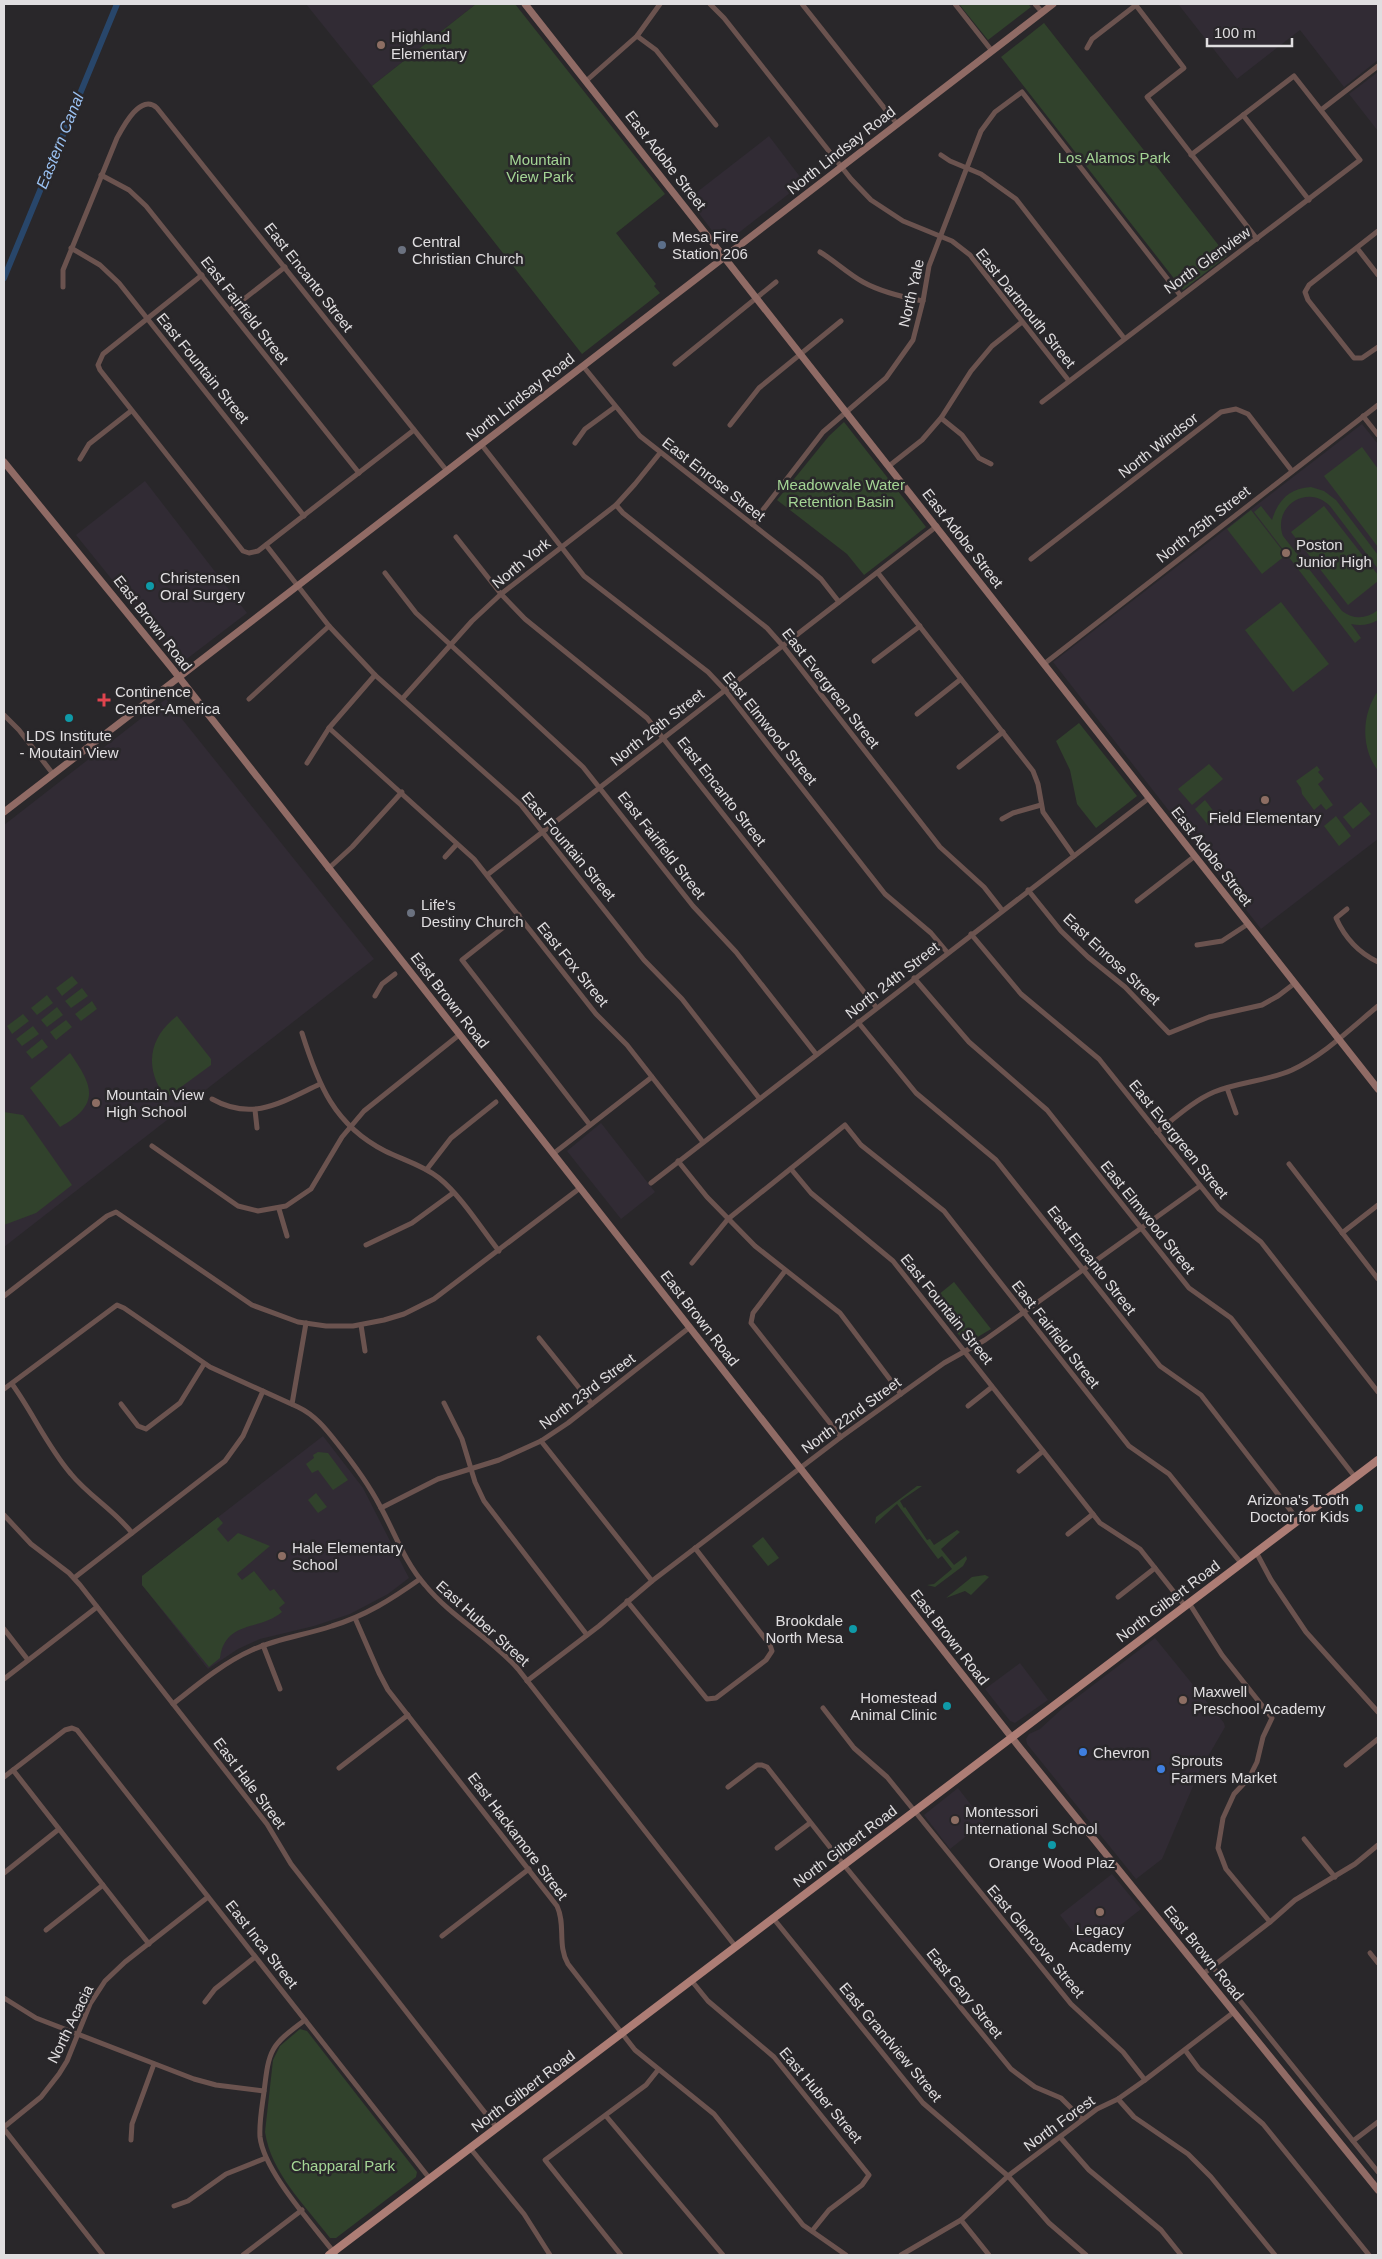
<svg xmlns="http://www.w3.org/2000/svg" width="1382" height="2259" viewBox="0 0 1382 2259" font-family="Helvetica,sans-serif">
	<rect width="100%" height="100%" fill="#29272a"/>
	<g fill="#312b34">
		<polygon points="306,4 476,4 372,86"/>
		<polygon points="1178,4 1378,4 1378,60 1344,87 1300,30 1237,79"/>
		<polygon points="1378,72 1378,131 1349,94"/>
		<polygon points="769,136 804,182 723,245 688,199"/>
		<polygon points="1362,424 1378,444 1378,839 1261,929 1053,662"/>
		<polygon points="145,481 247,613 184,661 177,660 76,535"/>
		<polygon points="166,699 374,959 4,1247 4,825"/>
		<polygon points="601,1123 655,1192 621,1219 567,1151"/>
		<polygon points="323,1436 363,1488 409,1578 388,1594 350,1614 314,1626 260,1639 238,1649 208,1669 142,1585 142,1576"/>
		<polygon points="1155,1638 1224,1723 1225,1727 1199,1772 1162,1859 1136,1879 1027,1744 1026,1739 1029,1734 1040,1729 1063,1708"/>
		<polygon points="1020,1663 1048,1700 1015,1723 1010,1721 985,1689"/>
		<polygon points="958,1788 984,1822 950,1849 924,1815"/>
		<polygon points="1112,1874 1141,1909 1088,1951 1060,1915"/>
	</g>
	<g fill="#31422c">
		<polygon points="476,4 515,4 665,194 616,233 656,284 654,286 660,293 582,354 372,86"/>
		<polygon points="959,4 1028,4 1031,7 988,40"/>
		<polygon points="1044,23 1227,256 1183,290 1001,57"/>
		<polygon points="844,422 926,527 864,575 847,554 777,500 829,436"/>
		<polygon points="1362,447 1378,469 1378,547 1324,476"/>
		<path d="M1311 487 1324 491 1336 500 1378 555V569L1330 506C1308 483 1272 506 1283 536L1342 611C1354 620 1366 619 1378 610V620C1369 625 1361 626 1351 624L1361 638 1355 643 1254 512 1261 506 1272 520C1278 500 1290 488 1311 487Z"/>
		<polygon points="1324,506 1378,575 1378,581 1348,605 1291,532"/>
		<polygon points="1251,510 1286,555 1262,574 1227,529"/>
		<polygon points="1281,602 1329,664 1293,692 1245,630"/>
		<path d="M1378 691V771C1361 748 1361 715 1378 691Z"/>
		<polygon points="1079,723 1137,796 1096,828 1077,804 1070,770 1056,741"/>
		<polygon points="1209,764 1223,779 1192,805 1178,789"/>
		<polygon points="1317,766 1320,770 1318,772 1324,779 1318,784 1333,805 1326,810 1321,804 1314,810 1302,794 1301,788 1296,781"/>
		<polygon points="1205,800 1218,817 1208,825 1195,809"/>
		<polygon points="1361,802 1371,814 1353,829 1343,817"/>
		<polygon points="1336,816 1351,836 1339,846 1324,826"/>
		<polygon points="72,976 78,983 62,996 56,988"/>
		<polygon points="82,988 88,996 71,1008 65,1001"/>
		<polygon points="47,995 53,1003 37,1015 31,1008"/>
		<polygon points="92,1001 97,1009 81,1021 75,1014"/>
		<polygon points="57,1007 63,1015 47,1027 41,1020"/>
		<polygon points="23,1014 29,1021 12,1034 7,1026"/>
		<path d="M177 1016 211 1059V1065L166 1098C144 1069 148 1038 177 1016Z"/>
		<polygon points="66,1020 72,1027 56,1040 50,1032"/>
		<polygon points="33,1026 39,1034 22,1046 16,1039"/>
		<polygon points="42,1039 48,1047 32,1059 26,1052"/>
		<path d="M70 1053C93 1086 101 1104 60 1127L30 1088Z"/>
		<polygon points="4,1112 23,1115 72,1185 36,1213 4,1225"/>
		<polygon points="954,1282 991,1329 966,1344 932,1300"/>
		<polygon points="318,1452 328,1453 348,1480 333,1490 318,1470 312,1473 306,1464 314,1458 313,1455"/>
		<polygon points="917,1486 922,1486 900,1501 904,1508 905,1507 927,1540 930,1539 934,1545 957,1530 960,1532 941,1549 954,1565 966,1556 967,1559 963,1566 935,1587 927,1585 934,1584 952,1569 942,1556 938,1559 897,1504 875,1524 876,1517"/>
		<polygon points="316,1493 327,1507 318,1513 308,1500"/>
		<path d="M218 1517 223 1523 217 1529 228 1542 238 1533 270 1546 237 1574 242 1580 254 1571 270 1591 274 1589 285 1603 279 1608 282 1612C260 1631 225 1620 220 1658L209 1667 142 1585V1576Z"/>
		<polygon points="763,1537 779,1558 768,1566 752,1546"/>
		<polygon points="985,1575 989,1577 971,1595 965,1591 946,1598 972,1577"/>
		<path d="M300 2029 307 2031 417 2172 416 2177 336 2238H330C305 2205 271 2173 265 2132L273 2060 280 2046Z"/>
	</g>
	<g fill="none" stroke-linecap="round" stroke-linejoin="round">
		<polyline stroke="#28466a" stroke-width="6" points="4,278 117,4"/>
		<g stroke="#6b534f" stroke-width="5">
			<polyline points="710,4 724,18 851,179 871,200 903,221 952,241 970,255 1069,381"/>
			<polyline points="802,4 897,124"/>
			<polyline points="955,4 992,51"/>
			<polyline points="1035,4 1042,12"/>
			<polyline points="1135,4 1184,68 1147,97 1257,239"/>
			<polyline points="637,36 656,50 716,125"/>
			<polyline points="1087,48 1092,39 1136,5"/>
			<polyline points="586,81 637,36 660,4"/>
			<polyline points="1321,110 1378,66"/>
			<polyline points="1243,115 1309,200"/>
			<polyline points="941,155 950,161 981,174 1016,199 1124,338"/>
			<polyline points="101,175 129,190 146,206 359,473"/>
			<polyline points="1378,231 1309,285 1305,292 1308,300 1354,358 1362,358 1378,347"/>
			<polyline points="71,248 100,265 119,283 304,516"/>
			<polyline points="1357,248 1378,275"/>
			<path d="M820 252C835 261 847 273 863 282 881 292 902 297 923 301"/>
			<polyline points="202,275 103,354 98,365 100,370 243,551 249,553 258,551 414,430"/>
			<path d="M63 287V270L117 138C124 125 141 93 157 108L447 471"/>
			<polyline points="230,310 285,267"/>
			<polyline points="675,364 776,282"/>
			<polyline points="583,366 640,436 803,564 821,579 839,602"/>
			<polyline points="1042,402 1360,160 1294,76 1191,155"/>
			<polyline points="1363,416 1378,435"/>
			<polyline points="941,418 962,435 979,458 991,464"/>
			<polyline points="730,425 759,388 841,321"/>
			<polyline points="575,443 585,429 615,407"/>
			<polyline points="481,444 584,576 708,672 725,690 885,894 931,933 947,952"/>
			<polyline points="80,459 89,444 131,411"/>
			<polyline points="889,466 922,440 941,418 971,371 992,346 1022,322"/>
			<polyline points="616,505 623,513 767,628 783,646 940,847 984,887 1002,910"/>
			<polyline points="752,524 823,432 886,378 913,340 923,301 929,266 981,131 995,112 1022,92 1180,295"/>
			<polyline points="456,537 501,594 525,619 647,718 876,1007"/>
			<polyline points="266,545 329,626 375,675 521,805 644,960 682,999 759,1098"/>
			<polyline points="1031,559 1221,412 1236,409 1248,414 1292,471"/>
			<polyline points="385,573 416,613 583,767 693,906 736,952 816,1054"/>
			<polyline points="878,573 1033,771 1038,784 1043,812 1074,856"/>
			<polyline points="874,661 920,626"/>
			<polyline points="1044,664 1378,405"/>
			<polyline points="403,698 472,621 501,594 616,505 635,484 660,453"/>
			<polyline points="249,699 329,626"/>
			<polyline points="917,714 961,679"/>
			<polyline points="4,715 19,730 53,774"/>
			<polyline points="329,728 474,859 596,1014 627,1045 703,1142"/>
			<polyline points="307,763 329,728 375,675"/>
			<polyline points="959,767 1003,732"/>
			<polyline points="1002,819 1013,813 1041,805"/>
			<polyline points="445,857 457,844"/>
			<polyline points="328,869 352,847 402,792"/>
			<polyline points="487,875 937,526"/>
			<polyline points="1028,890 1061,931 1088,957 1125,987 1169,1033 1209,1017 1262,1005 1278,996 1295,983"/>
			<polyline points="1137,901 1195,856"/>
			<path d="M1347 909 1336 918C1345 938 1359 953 1378 962"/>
			<polyline points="519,915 462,960 590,1125"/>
			<polyline points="971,934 1021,994 1099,1059 1219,1209 1261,1242 1378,1392"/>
			<polyline points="1197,945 1222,941 1248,924"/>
			<polyline points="914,978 969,1042 1047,1110 1189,1288 1231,1318 1355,1477"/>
			<polyline points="375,996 382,984 395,974"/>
			<polyline points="858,1022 916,1093 996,1160 1160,1366 1201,1395 1298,1520"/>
			<path d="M302 1033C318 1084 334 1125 385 1151 403 1160 423 1165 439 1178 461 1196 481 1228 499 1251"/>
			<polyline points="1227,1088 1236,1113"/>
			<path d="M212 1099C253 1122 282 1102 320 1084"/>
			<polyline points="255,1110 257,1128"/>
			<path d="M1157 1132C1175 1118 1193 1101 1214 1092 1239 1082 1267 1081 1292 1070 1324 1055 1350 1029 1378 1006"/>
			<polyline points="152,1146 238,1206 258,1211 286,1206 311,1189 342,1137 364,1111 459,1035"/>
			<polyline points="553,1154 652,1077"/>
			<polyline points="678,1161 707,1197 755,1246 840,1313 901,1394"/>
			<polyline points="1289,1164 1378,1279"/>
			<polyline points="427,1169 451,1138 496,1102"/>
			<polyline points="791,1169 811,1193 893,1261 1100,1523 1140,1549 1185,1606"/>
			<polyline points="651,1183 1149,798"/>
			<polyline points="279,1209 287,1236"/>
			<polyline points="1342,1233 1378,1205"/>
			<polyline points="366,1245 412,1223 453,1193"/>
			<polyline points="692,1263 728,1219 845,1125 861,1145 944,1211 1129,1446 1169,1474 1241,1563"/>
			<polyline points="785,1271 753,1313 751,1323 841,1437"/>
			<polyline points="4,1296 107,1216 116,1212 252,1305 298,1322 326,1326 353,1326 384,1320 404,1314 434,1299 580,1188"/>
			<polyline points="361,1325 365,1351"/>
			<polyline points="539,1338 592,1404"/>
			<path d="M12 1384C33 1413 47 1446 71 1474 89 1496 114 1510 132 1533"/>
			<path d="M4 1389 117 1305 124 1308 210 1367 298 1407C315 1415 326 1429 337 1443 353 1463 368 1483 380 1506 395 1533 404 1561 425 1585 452 1618 490 1637 518 1669L736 1947"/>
			<polyline points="444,1403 462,1439 475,1482 484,1501 587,1635"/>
			<polyline points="121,1404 138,1426 146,1429 180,1403 204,1364"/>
			<polyline points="292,1404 306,1323"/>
			<polyline points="968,1406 992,1387"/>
			<polyline points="541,1441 652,1581"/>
			<polyline points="1019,1471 1043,1451"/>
			<polyline points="381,1508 438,1479 499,1460 541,1441 568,1423 690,1327"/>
			<polyline points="4,1515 31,1544 69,1573 80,1585 267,1824 291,1864 497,2128"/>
			<polyline points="1068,1534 1093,1514"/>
			<polyline points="1256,1552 1271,1580 1306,1632 1378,1712"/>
			<polyline points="74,1578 225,1461 243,1436 263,1391"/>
			<polyline points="1118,1597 1155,1568"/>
			<polyline points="627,1601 707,1699 716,1698 766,1660 772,1651 770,1645 695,1548"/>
			<polyline points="1189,1603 1222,1655 1272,1718 1263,1737 1257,1762 1249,1778 1234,1794 1223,1818 1218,1848 1226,1869 1270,1922"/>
			<path d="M355 1618 379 1673 388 1690 557 1906C566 1925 557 1945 568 1964L635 2050 714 2114 803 2225 846 2255"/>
			<polyline points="4,1629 28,1660"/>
			<polyline points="263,1645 280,1689"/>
			<polyline points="4,1679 97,1607"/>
			<polyline points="527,1681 599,1626 652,1581 841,1437 944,1363 985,1340 1200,1186"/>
			<path d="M173 1704C198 1684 223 1663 252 1650 278 1638 306 1635 332 1626 365 1616 392 1599 420 1579"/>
			<polyline points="823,1708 854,1748 887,1777 1071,2004 1123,2052 1145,2080"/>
			<polyline points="1346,1765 1378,1739"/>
			<polyline points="339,1768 408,1715"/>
			<polyline points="13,1770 149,1944"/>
			<polyline points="4,1777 65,1730 72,1728 77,1730 430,2179"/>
			<polyline points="728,1787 757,1765 762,1765 767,1767 844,1865 1011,2069 1035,2087 1061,2098 1082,2119"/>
			<polyline points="1304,1839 1335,1877"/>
			<polyline points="777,1848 810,1823"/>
			<polyline points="4,1873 59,1829"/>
			<polyline points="773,1918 923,2103 1008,2176 1049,2223 1086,2255"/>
			<polyline points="46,1930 103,1885"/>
			<polyline points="442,1936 529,1869"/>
			<polyline points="1370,1953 1378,1963"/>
			<polyline points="1212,1966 1378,2172"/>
			<polyline points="1203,1974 1270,1922 1295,1900 1355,1864 1378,1845"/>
			<polyline points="691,1980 708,2001 774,2057 869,2175 862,2185 829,2210 812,2231"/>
			<polyline points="4,1998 36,2018 194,2079 216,2085 264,2091"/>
			<polyline points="205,2002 215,1989 255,1957"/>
			<path d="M305 2020C270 2046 269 2049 264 2092 262 2107 259 2122 260 2137 264 2172 314 2226 336 2255"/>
			<polyline points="1185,2050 1199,2069 1263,2124 1369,2255"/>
			<polyline points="1118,2099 1134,2117 1188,2154 1211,2177 1275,2255"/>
			<polyline points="606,2116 723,2255"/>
			<polyline points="4,2127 41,2097 59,2074 67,2061 90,2004 105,1981 125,1962 208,1897"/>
			<polyline points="4,2129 103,2255"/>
			<polyline points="1060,2137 1089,2170 1161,2230 1181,2255"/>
			<polyline points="131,2140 132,2124 154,2064"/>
			<polyline points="1353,2141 1378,2122"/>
			<polyline points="470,2148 524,2214 550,2255"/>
			<polyline points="174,2206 188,2201 226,2174 266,2158"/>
			<polyline points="961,2220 989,2255"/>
			<polyline points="243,2255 302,2210"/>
			<polyline points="621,2255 545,2160 646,2085 658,2070"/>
			<polyline points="901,2255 961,2220 1008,2176 1097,2109 1118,2099 1145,2080 1234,2012"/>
		</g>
		<g stroke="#906b65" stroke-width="7">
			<polyline points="525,4 1378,1089"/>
			<polyline points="4,462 171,667 1020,1748 1378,2190"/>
			<polyline points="4,812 1053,4"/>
		</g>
		<polyline stroke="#ad7d75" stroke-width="8" points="329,2255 1378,1460"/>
	</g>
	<g fill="#8d6e63" stroke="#29272a" stroke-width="2">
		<circle cx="381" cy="45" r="5"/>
		<circle cx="1286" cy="553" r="5"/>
		<circle cx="1265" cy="800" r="5"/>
		<circle cx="96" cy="1103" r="5"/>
		<circle cx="282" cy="1556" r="5"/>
		<circle cx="1183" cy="1700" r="5"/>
		<circle cx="955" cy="1820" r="5"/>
		<circle cx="1100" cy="1912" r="5"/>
	</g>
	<circle fill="#5c6f8a" stroke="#29272a" stroke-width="2" cx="662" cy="245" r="5"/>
	<g fill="#6b7280" stroke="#29272a" stroke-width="2">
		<circle cx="402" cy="250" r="5"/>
		<circle cx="411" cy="913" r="5"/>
	</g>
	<g fill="#0f9aa8" stroke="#29272a" stroke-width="2">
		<circle cx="150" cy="586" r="5"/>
		<circle cx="69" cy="718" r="5"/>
		<circle cx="1359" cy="1508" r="5"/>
		<circle cx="853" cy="1629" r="5"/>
		<circle cx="947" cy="1706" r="5"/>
		<circle cx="1052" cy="1845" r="5"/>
	</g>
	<path fill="#e0444e" stroke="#29272a" stroke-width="2" d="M101.5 692.5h5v5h5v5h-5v5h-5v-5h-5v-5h5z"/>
	<g fill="#3f7fe0" stroke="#29272a" stroke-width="2">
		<circle cx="1083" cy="1752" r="5"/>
		<circle cx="1161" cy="1769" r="5"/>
	</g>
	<g text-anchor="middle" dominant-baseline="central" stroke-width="5" stroke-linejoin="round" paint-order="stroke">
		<g font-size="15" fill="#e0dee0" stroke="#29272a" text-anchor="start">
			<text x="391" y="36">Highland<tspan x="391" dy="17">Elementary</tspan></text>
			<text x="672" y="236">Mesa Fire<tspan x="672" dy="17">Station 206</tspan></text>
			<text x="412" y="241">Central<tspan x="412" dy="17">Christian Church</tspan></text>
			<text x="1296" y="544">Poston<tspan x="1296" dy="17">Junior High</tspan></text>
			<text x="160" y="577">Christensen<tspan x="160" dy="17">Oral Surgery</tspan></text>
			<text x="115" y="691">Continence<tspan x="115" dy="17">Center-America</tspan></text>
			<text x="69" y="735" text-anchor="middle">LDS Institute<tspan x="69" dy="17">- Moutain View</tspan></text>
			<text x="1265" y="817" text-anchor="middle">Field Elementary</text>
			<text x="421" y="904">Life's<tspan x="421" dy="17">Destiny Church</tspan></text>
			<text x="106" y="1094">Mountain View<tspan x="106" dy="17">High School</tspan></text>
			<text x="1349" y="1499" text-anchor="end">Arizona's Tooth<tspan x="1349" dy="17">Doctor for Kids</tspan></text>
			<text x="292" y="1547">Hale Elementary<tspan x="292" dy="17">School</tspan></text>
			<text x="843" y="1620" text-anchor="end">Brookdale<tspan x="843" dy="17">North Mesa</tspan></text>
			<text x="1193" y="1691">Maxwell<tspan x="1193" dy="17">Preschool Academy</tspan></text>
			<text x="937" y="1697" text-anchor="end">Homestead<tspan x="937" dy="17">Animal Clinic</tspan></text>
			<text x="1093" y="1752">Chevron</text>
			<text x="1171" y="1760">Sprouts<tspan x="1171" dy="17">Farmers Market</tspan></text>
			<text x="965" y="1811">Montessori<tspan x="965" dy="17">International School</tspan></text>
			<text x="1052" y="1862" text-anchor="middle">Orange Wood Plaz</text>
			<text x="1100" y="1929" text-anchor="middle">Legacy<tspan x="1100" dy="17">Academy</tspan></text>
		</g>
		<g font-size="15" fill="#e0dee0" stroke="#29272a">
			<text transform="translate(841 150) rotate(-38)">North Lindsay Road</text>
			<text transform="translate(666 160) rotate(52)">East Adobe Street</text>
			<text transform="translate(1207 260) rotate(-36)">North Glenview</text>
			<text transform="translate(309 277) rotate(52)">East Encanto Street</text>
			<text transform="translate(911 293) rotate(-77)">North Yale</text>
			<text transform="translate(1026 308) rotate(51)">East Dartmouth Street</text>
			<text transform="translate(245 310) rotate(52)">East Fairfield Street</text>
			<text transform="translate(203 368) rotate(51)">East Fountain Street</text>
			<text transform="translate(520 397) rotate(-38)">North Lindsay Road</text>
			<text transform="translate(1158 445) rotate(-38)">North Windsor</text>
			<text transform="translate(714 479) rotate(38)">East Enrose Street</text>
			<text transform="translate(1203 524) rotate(-38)">North 25th Street</text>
			<text transform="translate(963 538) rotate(52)">East Adobe Street</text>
			<text transform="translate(521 563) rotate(-39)">North York</text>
			<text transform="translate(153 623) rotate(52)">East Brown Road</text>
			<text transform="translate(831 688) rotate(52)">East Evergreen Street</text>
			<text transform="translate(657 727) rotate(-38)">North 26th Street</text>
			<text transform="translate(770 728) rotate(51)">East Elmwood Street</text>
			<text transform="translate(722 791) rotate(52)">East Encanto Street</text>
			<text transform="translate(662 845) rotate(52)">East Fairfield Street</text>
			<text transform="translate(569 846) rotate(50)">East Fountain Street</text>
			<text transform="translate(1212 856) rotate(52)">East Adobe Street</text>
			<text transform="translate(1112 959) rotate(43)">East Enrose Street</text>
			<text transform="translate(573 964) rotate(51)">East Fox Street</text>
			<text transform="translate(892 980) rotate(-38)">North 24th Street</text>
			<text transform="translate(450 1000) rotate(52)">East Brown Road</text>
			<text transform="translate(1179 1139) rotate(51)">East Evergreen Street</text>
			<text transform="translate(1148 1217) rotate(51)">East Elmwood Street</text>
			<text transform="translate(1092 1260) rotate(52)">East Encanto Street</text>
			<text transform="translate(947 1309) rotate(51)">East Fountain Street</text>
			<text transform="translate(700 1318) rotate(52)">East Brown Road</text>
			<text transform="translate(1056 1334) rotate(52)">East Fairfield Street</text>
			<text transform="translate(587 1391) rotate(-37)">North 23rd Street</text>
			<text transform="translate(851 1415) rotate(-36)">North 22nd Street</text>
			<text transform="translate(1168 1601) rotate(-37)">North Gilbert Road</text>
			<text transform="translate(483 1623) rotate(42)">East Huber Street</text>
			<text transform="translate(950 1637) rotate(52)">East Brown Road</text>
			<text transform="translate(250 1783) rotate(53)">East Hale Street</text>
			<text transform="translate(518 1836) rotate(53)">East Hackamore Street</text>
			<text transform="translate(845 1846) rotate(-37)">North Gilbert Road</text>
			<text transform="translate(1036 1941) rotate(50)">East Glencove Street</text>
			<text transform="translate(262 1944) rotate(52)">East Inca Street</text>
			<text transform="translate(1204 1953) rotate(51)">East Brown Road</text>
			<text transform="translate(965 1993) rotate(51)">East Gary Street</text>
			<text transform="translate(70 2024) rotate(-64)">North Acacia</text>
			<text transform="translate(891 2042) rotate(50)">East Grandview Street</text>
			<text transform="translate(523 2091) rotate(-37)">North Gilbert Road</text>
			<text transform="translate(821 2095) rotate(50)">East Huber Street</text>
			<text transform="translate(1059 2123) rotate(-36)">North Forest</text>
		</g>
		<g font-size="15" fill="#a4d595" stroke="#29272a">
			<text x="1114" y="157">Los Alamos Park</text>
			<text x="540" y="159">Mountain<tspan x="540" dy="17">View Park</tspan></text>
			<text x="841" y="484">Meadowvale Water<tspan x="841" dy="17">Retention Basin</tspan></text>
			<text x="343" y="2165">Chapparal Park</text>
		</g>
		<g font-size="16" font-style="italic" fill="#9bc2f3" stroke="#29272a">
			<text transform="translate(60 141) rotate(-68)">Eastern Canal</text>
		</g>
	</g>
	<rect width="1382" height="2259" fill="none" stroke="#e0dee0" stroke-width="10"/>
	<path d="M1207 38v8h85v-8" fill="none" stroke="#e0dee0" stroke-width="2.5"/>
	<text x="1214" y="38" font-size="15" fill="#e0dee0" stroke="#29272a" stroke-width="4" paint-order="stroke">100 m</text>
</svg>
